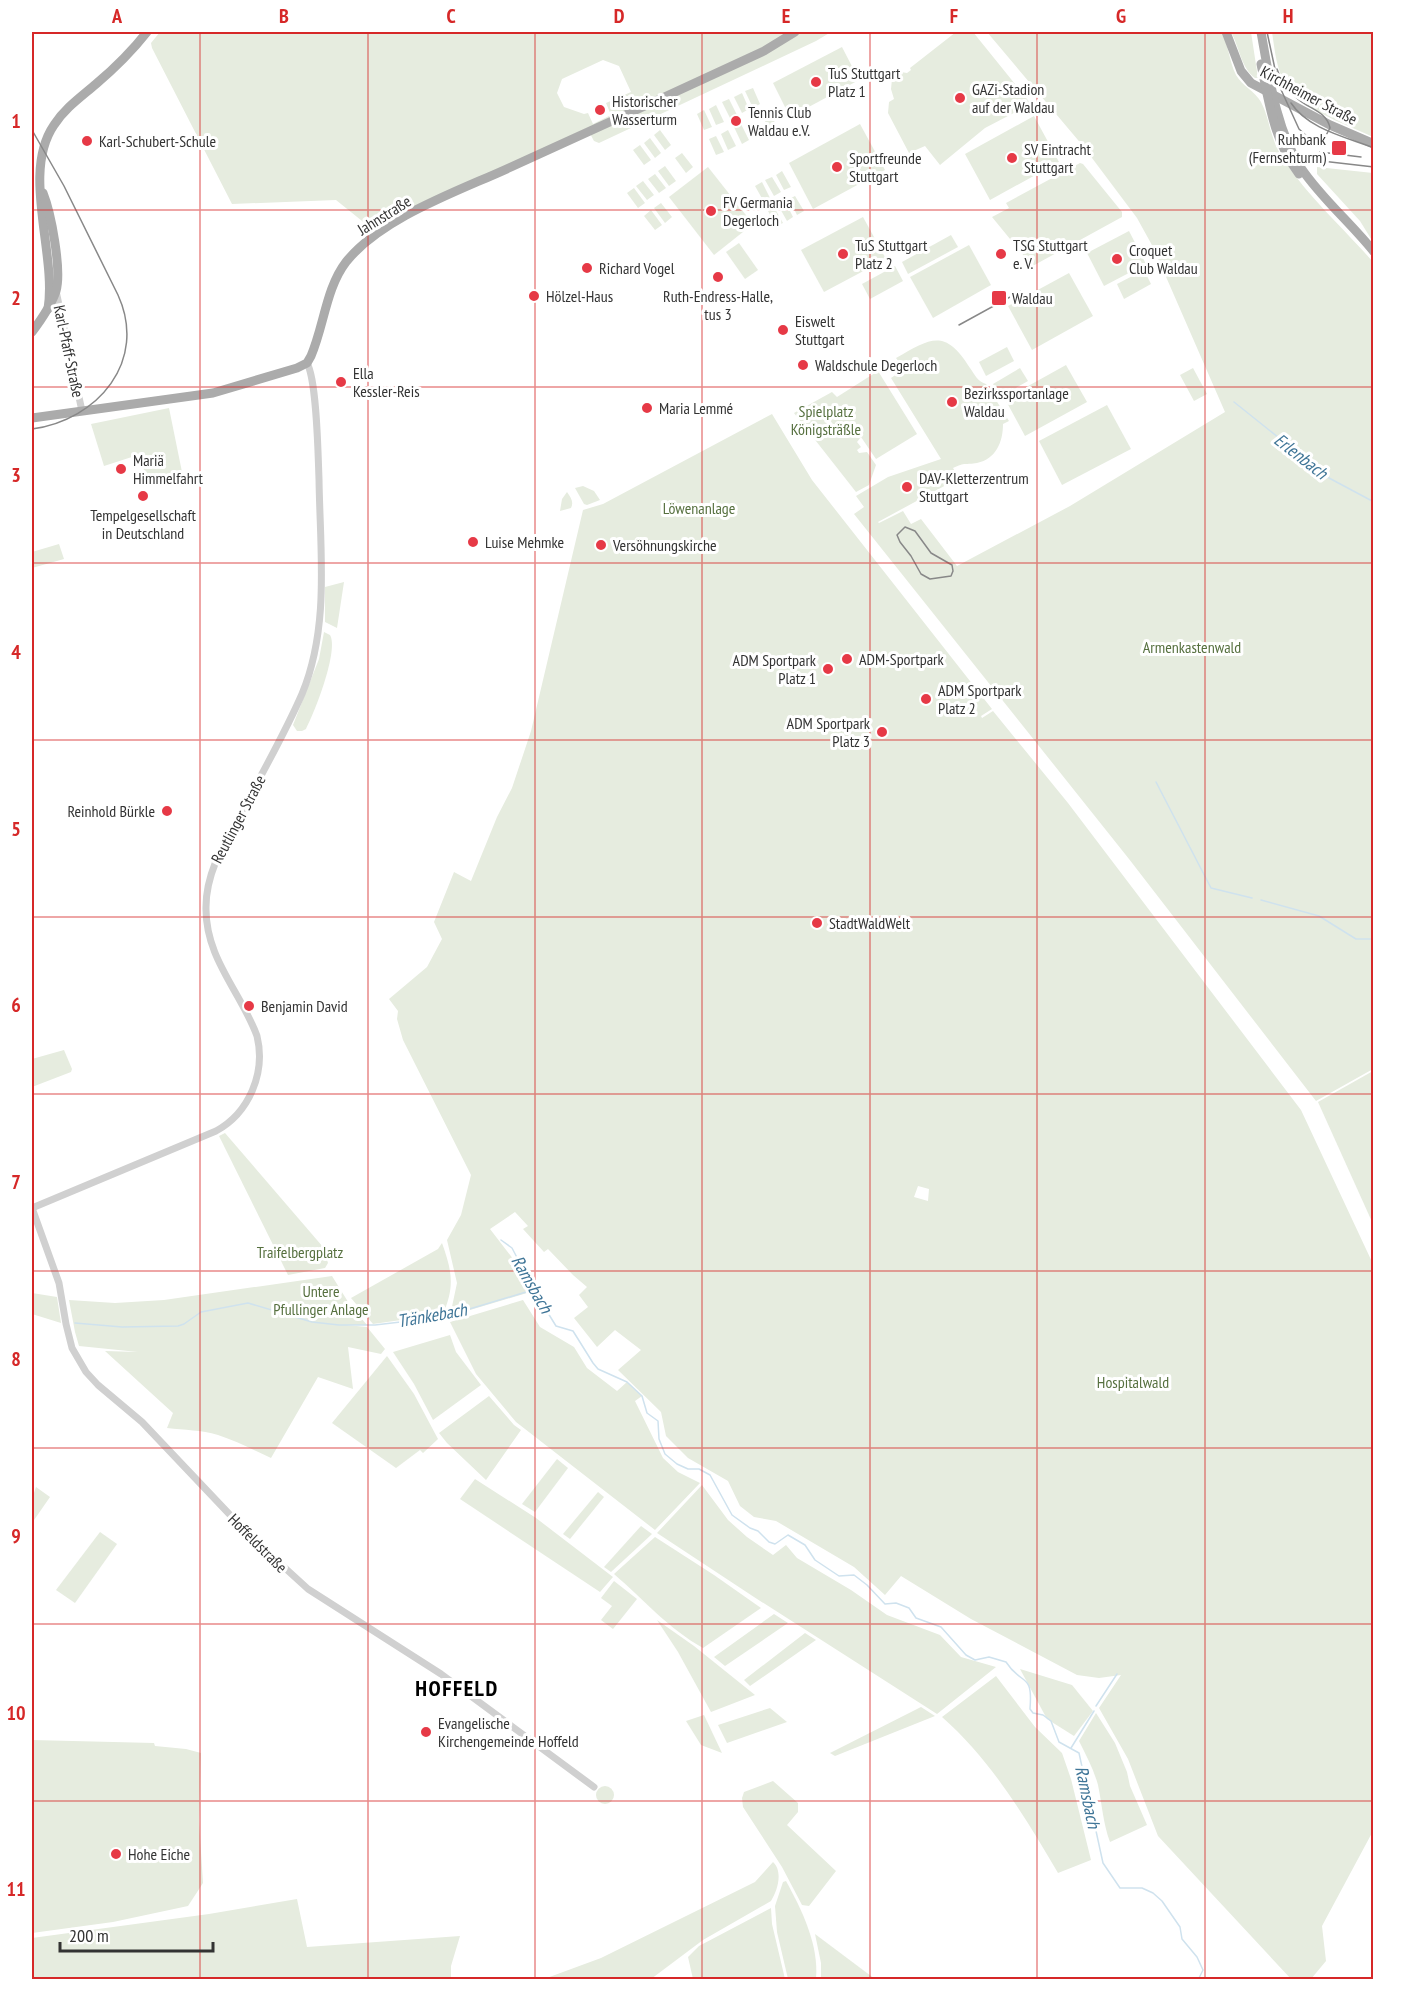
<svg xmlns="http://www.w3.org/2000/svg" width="1405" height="2011" viewBox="0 0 1405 2011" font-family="'PT Sans Narrow',sans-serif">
	<rect width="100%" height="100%" fill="#fff"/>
	<g fill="#e6ecdf" fill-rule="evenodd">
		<path d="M160 32H831L816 41 599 143 594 141 587 128 372 229 336 200 232 204 152 48 151 43ZM603 60 619 66 631 92 606 103 611 115 593 124 588 113 584 114 564 107 557 93 562 79Z"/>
		<polygon points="956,32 973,32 1031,104 985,128 940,165 925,146 909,153 888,113 889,102 894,99 891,89 892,79 901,72 907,73 911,70 910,68"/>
		<path d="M987 32H1221C1229 45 1229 61 1236 75 1242 86 1255 91 1261 102 1269 117 1270 135 1278 150 1303 193 1341 225 1373 262V1069L1316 1101 1129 859 854 514 864 507 856 496 888 477 941 459 891 378 904 369 896 358C931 338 945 328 970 368 975 375 977 381 986 384L1009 421 1003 424C1003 442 996 459 977 463 966 465 965 462 953 468L959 478 878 522 879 523 903 511 911 524 921 519 957 566 1070 506 1225 412 1153 247 1137 218 1083 146Z"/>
		<path d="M1231 32H1251L1258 78H1255C1241 68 1239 46 1231 32Z"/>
		<path d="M1272 32H1373V137C1342 122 1299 110 1282 77 1276 65 1274 45 1272 32Z"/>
		<polygon points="842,47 859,80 790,117 773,83"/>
		<polygon points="753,88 760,104 753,108 745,91"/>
		<polygon points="742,93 749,109 742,113 734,97"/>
		<polygon points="729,99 737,115 730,118 722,102"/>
		<polygon points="716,105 724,122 716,125 709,109"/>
		<polygon points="704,110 712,127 704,130 697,114"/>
		<polygon points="770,111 777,128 770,131 762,115"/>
		<polygon points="1034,116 1059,162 990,200 965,154"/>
		<polygon points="741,124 749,140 742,144 734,127"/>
		<polygon points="860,124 885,170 813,209 789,163"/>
		<polygon points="660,130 671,145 665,150 654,135"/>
		<polygon points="728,130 736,146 728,150 721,134"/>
		<polygon points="716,136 724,152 716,155 709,139"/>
		<polygon points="650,138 661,153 655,158 644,143"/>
		<polygon points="640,145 651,160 644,165 633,150"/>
		<polygon points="682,153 693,167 686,173 675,158"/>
		<polygon points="1080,163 1083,164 1122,212 1122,217 1029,268 1024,256 992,217 1009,208 1006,203"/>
		<polygon points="665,166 676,181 669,186 658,171"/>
		<polygon points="708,167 753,224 714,255 669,197"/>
		<polygon points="1317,167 1373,173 1373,242 1360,221 1317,174"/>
		<polygon points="782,171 791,187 784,190 776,175"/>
		<polygon points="655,174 666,188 659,193 648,179"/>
		<polygon points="772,177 781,192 774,196 765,180"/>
		<polygon points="643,181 654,195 647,200 636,186"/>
		<polygon points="762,182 770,198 764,202 755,186"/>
		<polygon points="634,188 645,203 638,208 627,193"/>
		<polygon points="795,196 804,211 797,215 789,199"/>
		<polygon points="785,201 793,217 787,221 778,205"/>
		<polygon points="661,203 672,217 665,223 654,208"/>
		<polygon points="774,207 783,223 776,226 768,211"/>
		<polygon points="651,210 662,225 655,230 644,216"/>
		<polygon points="863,217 886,259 824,292 801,250"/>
		<polygon points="1129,231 1146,264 1104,286 1087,253"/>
		<polygon points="951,235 958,247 908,274 902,262"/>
		<polygon points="739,243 758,270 745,279 726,252"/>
		<polygon points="969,245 991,285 933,318 910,277"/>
		<polygon points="895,266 903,281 870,299 862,284"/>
		<polygon points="1144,270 1151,284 1124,299 1117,284"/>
		<polygon points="1069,273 1093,316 1032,350 1008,306"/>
		<polygon points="1007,347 1014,361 986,376 979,362"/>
		<polygon points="1066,365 1087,402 1025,436 1005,399"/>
		<polygon points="1020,368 1028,381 1000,397 993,384"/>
		<polygon points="1193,368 1207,394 1194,401 1180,375"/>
		<polygon points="878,371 917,434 876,459 861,437 857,442 861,447 857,450 859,453 867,452 876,465 869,485 856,492 794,413 832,392 837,397"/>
		<polygon points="1107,405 1131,449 1062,485 1039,441"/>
		<polygon points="169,408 182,472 168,477 150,478 142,467 138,455 104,466 91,424"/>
		<path d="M772 414 812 480 992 709 981 716 982 718 993 711 1068 803 1301 1110 1373 1264V1831L1322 1926 1326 1961 1311 1979H1291L1158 1836 1128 1759 1099 1708 1121 1675 1099 1678 1077 1675 971 1619 901 1576 885 1595 854 1567 776 1521 754 1517 740 1506 728 1481 688 1458 666 1436 661 1412 618 1370 641 1350 615 1330 597 1347 574 1318 588 1307 579 1295 587 1287 573 1275 548 1249 544 1252 523 1229 528 1226 515 1212 490 1229 537 1290 450 1316 457 1283 447 1240 461 1215 471 1175 403 1040 397 1019 398 1011 389 999 427 967 442 939 434 922 454 872 471 881 497 817 512 788 531 731 583 510 603 504ZM918 1186 929 1189 928 1201 914 1197Z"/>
		<polygon points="583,486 594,491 600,500 587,505 584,504 575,488"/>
		<path d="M567 492C571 498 574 502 571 508L560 511 562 499Z"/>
		<polygon points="59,544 64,559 32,568 32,552"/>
		<polygon points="344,582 337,628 325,622 325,587"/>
		<path d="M324 632 330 635C339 650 315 712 306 729L302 731H297L293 725 319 659Z"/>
		<polygon points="64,1050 72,1069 71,1072 32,1087 32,1059"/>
		<polygon points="1373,1071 1373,1224 1318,1102"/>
		<polygon points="225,1133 323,1247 328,1263 325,1268 288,1275 219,1136"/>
		<path d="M442 1243C452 1271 455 1286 443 1314L373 1324 351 1298 438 1249Z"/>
		<path d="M332 1276 350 1305 367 1325H346L367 1327 385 1349 381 1354 348 1347 353 1389 318 1377 271 1458C254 1450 236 1441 218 1435 201 1430 185 1430 167 1428L173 1413 105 1351 138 1352 79 1346 75 1332 69 1300 115 1303 164 1300Z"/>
		<polygon points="32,1293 57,1297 61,1323 32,1314"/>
		<polygon points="523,1300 540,1327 574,1347 587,1368 617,1391 627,1382 642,1396 635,1401 663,1458 678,1472 700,1483 655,1530 516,1422 476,1374 450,1322"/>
		<polygon points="450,1335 456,1352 481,1385 433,1420 414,1384 393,1352"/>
		<polygon points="387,1356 414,1394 438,1439 423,1453 420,1450 396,1468 332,1423"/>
		<polygon points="489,1396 514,1425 521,1430 486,1480 447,1443 439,1433"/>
		<polygon points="557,1459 568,1468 535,1512 522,1504"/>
		<polygon points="475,1479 536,1518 613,1577 600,1592 460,1499"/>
		<polygon points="702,1485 728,1520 747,1537 773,1555 786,1545 797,1558 851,1590 887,1615 940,1635 961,1657 996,1667 937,1714 754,1597 657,1533"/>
		<polygon points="36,1487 50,1497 32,1523 32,1499"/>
		<polygon points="598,1492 604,1497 570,1539 563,1534"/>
		<polygon points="641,1526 652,1534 611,1572 604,1567"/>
		<polygon points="100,1532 117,1544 75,1603 56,1590"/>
		<path d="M655 1537 714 1575 761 1608 703 1648C669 1629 644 1600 614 1574Z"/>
		<polygon points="614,1581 637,1599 613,1629 601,1620 612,1606 601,1598"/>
		<polygon points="774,1614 788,1623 725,1666 714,1657"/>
		<polygon points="657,1620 694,1646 755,1695 711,1712 678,1652"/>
		<polygon points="805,1633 816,1640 750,1686 744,1680"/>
		<polygon points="1020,1669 1072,1685 1093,1711 1074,1736 1047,1719"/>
		<path d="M996 1676 1035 1727 1062 1753 1071 1779 1091 1860 1058 1873C1025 1817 991 1760 942 1717Z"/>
		<polygon points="921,1707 935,1716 835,1756 830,1753"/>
		<polygon points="770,1708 787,1722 727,1743 718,1725"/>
		<path d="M1096 1713 1115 1743 1127 1772 1130 1786 1147 1825 1110 1842C1103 1823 1102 1804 1098 1785 1094 1770 1086 1755 1079 1741Z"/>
		<polygon points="704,1715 722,1753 701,1745 686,1721"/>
		<polygon points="32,1740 154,1743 155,1746 186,1749 201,1753 199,1821 203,1883 188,1906 113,1922 32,1933"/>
		<polygon points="773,1781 798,1803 798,1812 787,1825 836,1871 809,1906 802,1905 782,1867 743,1807 742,1798 744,1792"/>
		<circle cx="605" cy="1795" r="9"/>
		<path d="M773 1862C783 1871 778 1890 771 1901L703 1940 651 1979H544L601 1958 755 1882Z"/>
		<path d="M786 1881C802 1910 819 1945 816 1979H788L777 1932 775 1906 783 1882Z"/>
		<polygon points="297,1899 307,1947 460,1936 451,1966 451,1979 32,1979 32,1938 209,1914"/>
		<polygon points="771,1908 772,1924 785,1979 693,1979 688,1957 699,1946"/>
		<polygon points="815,1934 875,1979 821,1979 821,1963"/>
	</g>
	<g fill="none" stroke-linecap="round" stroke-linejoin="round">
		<g stroke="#cfe2ee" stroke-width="1.5">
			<polyline points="1234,402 1329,478 1374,502"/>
			<polyline points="1156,782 1211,888 1252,898"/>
			<polyline points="1261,900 1319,916 1356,939 1374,939"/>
			<path d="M501 1240 512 1248 523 1269 533 1282 540 1300 556 1326 573 1331 593 1363 598 1369 627 1382 642 1396 647 1413 658 1421 659 1439 665 1454 677 1464 688 1469H699L710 1475 732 1515 750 1528 758 1531 769 1542 775 1544 788 1535 805 1545 815 1560 839 1576 854 1575 867 1585 885 1604 896 1603 909 1608 916 1618 941 1627 966 1655 975 1660 989 1657 1006 1662C1022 1687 1033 1671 1030 1709L1033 1713 1043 1715 1051 1721 1059 1742 1079 1753 1103 1863 1120 1888H1142L1153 1893 1162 1901 1180 1927 1182 1939 1197 1957 1203 1970 1198 1980"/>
			<polyline points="75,1323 122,1327 178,1326 184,1324 201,1312 248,1303 312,1322 339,1325 375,1325 443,1317 526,1292 532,1294 540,1300"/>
			<polyline points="1096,1706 1117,1674"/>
			<polyline points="1071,1748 1094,1711"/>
		</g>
		<g stroke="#d0d0d0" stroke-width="7">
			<polyline points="56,291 82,411"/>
			<path d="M32 1208 216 1131C249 1113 266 1073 257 1036 241 992 205 958 206 907 206 870 227 839 244 807 264 770 285 733 302 694 330 626 320 551 319 479 318 455 317 381 307 363"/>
			<polyline points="32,1208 59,1283 66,1324 72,1348 86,1372 98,1385 142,1422 251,1537 308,1589 441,1674 594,1787"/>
		</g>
		<g stroke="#ababab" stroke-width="9">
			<polyline points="1226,32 1241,71 1251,83 1330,125 1374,144"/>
			<path d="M1261 32C1269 76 1276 130 1301 168 1322 199 1351 223 1374 252"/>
			<path d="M1261 64C1269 103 1274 141 1299 174"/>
			<path d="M48 309C57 254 21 173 54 125 65 108 81 97 96 84 115 68 132 51 147 32"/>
			<path d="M32 332C41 320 51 306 56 291 62 270 51 213 43 193"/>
			<path d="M32 418 213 393 297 368 307 363 311 356C324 326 326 288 346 262 382 217 459 191 511 167 595 129 680 90 764 51L795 32"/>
		</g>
		<g stroke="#888" stroke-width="1.5">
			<path d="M1267 32 1278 83 1299 129 1310 139 1318 141 1324 139 1330 128C1327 112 1310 109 1299 100 1288 92 1281 82 1277 69"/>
			<polyline points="32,34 33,32"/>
			<path d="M1291 103C1308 129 1346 137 1374 148"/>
			<path d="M32 130 64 186 118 295C148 361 98 420 32 429"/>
			<polyline points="1320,152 1361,157"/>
			<polyline points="1313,160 1374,167"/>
			<polyline points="959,325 1021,291"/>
			<polygon points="905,527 915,531 931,553 952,565 953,571 951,576 930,579 921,574 911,556 900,542 897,535"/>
		</g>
	</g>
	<path fill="none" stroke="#d62828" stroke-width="1.5" stroke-opacity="0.55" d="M200 32V1980M368 32V1980M535 32V1980M702 32V1980M870 32V1980M1037 32V1980M1205 32V1980M32 210H1374M32 387H1374M32 563H1374M32 740H1374M32 917H1374M32 1094H1374M32 1271H1374M32 1448H1374M32 1624H1374M32 1801H1374"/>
	<g fill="#e63946" stroke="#fff" stroke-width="2">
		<circle cx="816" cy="82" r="6"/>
		<circle cx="960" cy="98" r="6"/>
		<circle cx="600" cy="110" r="6"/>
		<circle cx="736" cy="121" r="6"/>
		<circle cx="87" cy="141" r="6"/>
		<rect x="1331" y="140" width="16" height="16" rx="3"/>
		<circle cx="1012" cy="158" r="6"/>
		<circle cx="837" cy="167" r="6"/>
		<circle cx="711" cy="211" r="6"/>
		<circle cx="843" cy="254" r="6"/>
		<circle cx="1001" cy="254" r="6"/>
		<circle cx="1117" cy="259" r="6"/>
		<circle cx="587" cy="268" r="6"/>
		<circle cx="718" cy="277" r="6"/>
		<circle cx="534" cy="296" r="6"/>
		<rect x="991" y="290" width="16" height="16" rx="3"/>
		<circle cx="783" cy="330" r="6"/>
		<circle cx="803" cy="365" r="6"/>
		<circle cx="341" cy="382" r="6"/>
		<circle cx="952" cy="402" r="6"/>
		<circle cx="647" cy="408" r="6"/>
		<circle cx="121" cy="469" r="6"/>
		<circle cx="907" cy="487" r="6"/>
		<circle cx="143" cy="496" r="6"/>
		<circle cx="473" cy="542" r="6"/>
		<circle cx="601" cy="545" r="6"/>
		<circle cx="847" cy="659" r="6"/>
		<circle cx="828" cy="669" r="6"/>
		<circle cx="926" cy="699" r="6"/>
		<circle cx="882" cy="732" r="6"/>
		<circle cx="167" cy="811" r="6"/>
		<circle cx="817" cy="923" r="6"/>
		<circle cx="249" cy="1006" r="6"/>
		<circle cx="426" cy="1732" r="6"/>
		<circle cx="116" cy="1854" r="6"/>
	</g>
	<g text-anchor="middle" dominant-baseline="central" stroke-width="6" stroke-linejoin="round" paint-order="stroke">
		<g font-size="16" fill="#333" stroke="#fff" text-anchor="start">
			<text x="828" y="73">TuS Stuttgart<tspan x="828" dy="18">Platz 1</tspan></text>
			<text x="972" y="89">GAZi-Stadion<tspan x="972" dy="18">auf der Waldau</tspan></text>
			<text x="612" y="101">Historischer<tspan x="612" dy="18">Wasserturm</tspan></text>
			<text x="748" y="112">Tennis Club<tspan x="748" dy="18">Waldau e.V.</tspan></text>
			<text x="1326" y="139" text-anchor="end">Ruhbank<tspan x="1326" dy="18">(Fernsehturm)</tspan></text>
			<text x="99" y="141">Karl-Schubert-Schule</text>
			<text x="1024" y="149">SV Eintracht<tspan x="1024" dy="18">Stuttgart</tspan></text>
			<text x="849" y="158">Sportfreunde<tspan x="849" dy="18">Stuttgart</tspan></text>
			<text x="723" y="202">FV Germania<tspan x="723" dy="18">Degerloch</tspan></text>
			<text x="855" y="245">TuS Stuttgart<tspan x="855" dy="18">Platz 2</tspan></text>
			<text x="1013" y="245">TSG Stuttgart<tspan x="1013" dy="18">e. V.</tspan></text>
			<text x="1129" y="250">Croquet<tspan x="1129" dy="18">Club Waldau</tspan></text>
			<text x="599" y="268">Richard Vogel</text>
			<text x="546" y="296">Hölzel-Haus</text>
			<text x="718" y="296" text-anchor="middle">Ruth-Endress-Halle,<tspan x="718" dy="18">tus 3</tspan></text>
			<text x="1012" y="298">Waldau</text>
			<text x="795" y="321">Eiswelt<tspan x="795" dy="18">Stuttgart</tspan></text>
			<text x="815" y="365">Waldschule Degerloch</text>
			<text x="353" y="373">Ella<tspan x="353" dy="18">Kessler-Reis</tspan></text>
			<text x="964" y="393">Bezirkssportanlage<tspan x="964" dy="18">Waldau</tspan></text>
			<text x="659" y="408">Maria Lemmé</text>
			<text x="133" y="460">Mariä<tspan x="133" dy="18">Himmelfahrt</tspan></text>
			<text x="919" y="478">DAV-Kletterzentrum<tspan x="919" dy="18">Stuttgart</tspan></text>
			<text x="143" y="515" text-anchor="middle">Tempelgesellschaft<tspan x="143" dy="18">in Deutschland</tspan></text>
			<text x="485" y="542">Luise Mehmke</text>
			<text x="613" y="545">Versöhnungskirche</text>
			<text x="859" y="659">ADM-Sportpark</text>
			<text x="816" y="660" text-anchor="end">ADM Sportpark<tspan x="816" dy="18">Platz 1</tspan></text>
			<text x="938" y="690">ADM Sportpark<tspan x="938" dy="18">Platz 2</tspan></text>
			<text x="870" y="723" text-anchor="end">ADM Sportpark<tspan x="870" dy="18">Platz 3</tspan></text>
			<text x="155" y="811" text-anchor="end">Reinhold Bürkle</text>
			<text x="829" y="923">StadtWaldWelt</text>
			<text x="261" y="1006">Benjamin David</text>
			<text x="438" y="1723">Evangelische<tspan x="438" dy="18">Kirchengemeinde Hoffeld</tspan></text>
			<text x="128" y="1854">Hohe Eiche</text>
		</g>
		<g font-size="16" fill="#333" stroke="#fff">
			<text transform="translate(1309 95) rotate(28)">Kirchheimer Straße</text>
			<text transform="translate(384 215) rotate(-32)">Jahnstraße</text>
			<text transform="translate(69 351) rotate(78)">Karl-Pfaff-Straße</text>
			<text transform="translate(238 819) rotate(-62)">Reutlinger Straße</text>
			<text transform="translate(258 1543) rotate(45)">Hoffeldstraße</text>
		</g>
		<g font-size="16" fill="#56703f" stroke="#fff">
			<text x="826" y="411">Spielplatz<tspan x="826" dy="18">Königsträßle</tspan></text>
			<text x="699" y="508">Löwenanlage</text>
			<text x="1192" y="647">Armenkastenwald</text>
			<text x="300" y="1252">Traifelbergplatz</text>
			<text x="321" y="1291">Untere<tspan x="321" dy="18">Pfullinger Anlage</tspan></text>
			<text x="1133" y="1382">Hospitalwald</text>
		</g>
		<g font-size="18" font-style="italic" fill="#3f7597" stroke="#fff">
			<text transform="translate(1301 456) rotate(38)">Erlenbach</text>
			<text transform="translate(532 1284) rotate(60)">Ramsbach</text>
			<text transform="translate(432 1315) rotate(-10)">Tränkebach</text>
			<text transform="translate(1088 1797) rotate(78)">Ramsbach</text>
		</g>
		<g font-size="22" font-weight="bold" letter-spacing="1.5" fill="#000" stroke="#fff">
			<text x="457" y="1688">HOFFELD</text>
		</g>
	</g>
	<rect width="1405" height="2011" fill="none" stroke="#ffffff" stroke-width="66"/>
	<path d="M60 1942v9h153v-9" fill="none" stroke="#333333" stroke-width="3"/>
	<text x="69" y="1942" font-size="18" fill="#333333" stroke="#ffffff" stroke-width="4.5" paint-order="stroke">200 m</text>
	<rect x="33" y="33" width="1339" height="1945" fill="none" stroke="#d62828" stroke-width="2"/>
	<g font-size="20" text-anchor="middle" font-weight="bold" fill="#d62828">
		<text x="117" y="23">A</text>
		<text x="284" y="23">B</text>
		<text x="451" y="23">C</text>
		<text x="619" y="23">D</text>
		<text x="786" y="23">E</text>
		<text x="954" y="23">F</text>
		<text x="1121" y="23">G</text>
		<text x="1288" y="23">H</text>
		<text x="16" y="128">1</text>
		<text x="16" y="305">2</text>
		<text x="16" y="482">3</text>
		<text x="16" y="659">4</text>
		<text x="16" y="836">5</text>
		<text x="16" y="1012">6</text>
		<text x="16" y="1189">7</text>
		<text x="16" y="1366">8</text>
		<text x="16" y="1543">9</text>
		<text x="16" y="1720">10</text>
		<text x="16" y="1896">11</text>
	</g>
</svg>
